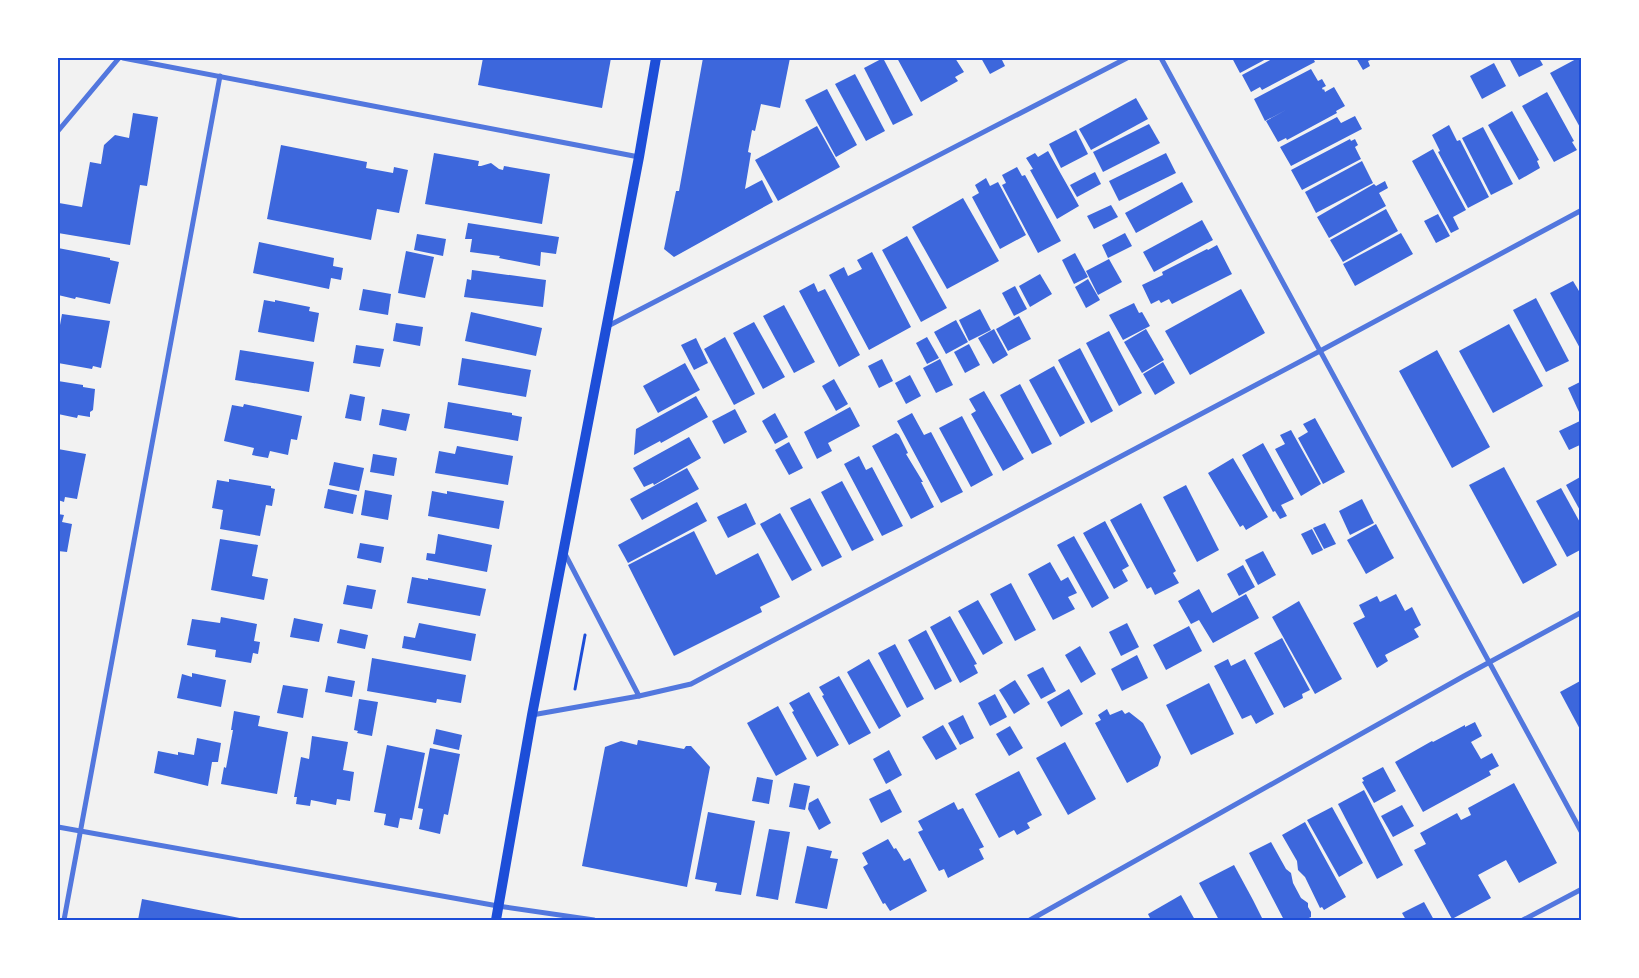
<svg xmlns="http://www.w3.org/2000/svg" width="1639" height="978" viewBox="0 0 1639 978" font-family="Jost,sans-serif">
	<rect width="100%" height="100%" fill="#f2f2f2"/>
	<g fill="#3d67dc">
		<polygon points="483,58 611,58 602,108 478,85"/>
		<polygon points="703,58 790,58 780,108 761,104 755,131 752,130 748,152 751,153 745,189 762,180 773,202 674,257 664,249 676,191 679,191"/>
		<polygon points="883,58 913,115 893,125 864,68"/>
		<polygon points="897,58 955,58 964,72 955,77 958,81 921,102"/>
		<polygon points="981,58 1001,58 1005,66 990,74"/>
		<polygon points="1232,58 1268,58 1240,73"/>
		<polygon points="1274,58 1313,58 1315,62 1262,90 1260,87 1251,92 1242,75"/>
		<polygon points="1356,58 1375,58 1368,61 1370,66 1363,70"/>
		<polygon points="1509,58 1539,58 1543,65 1519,77"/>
		<polygon points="1578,58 1582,62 1582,131 1550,73"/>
		<polygon points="1494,63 1506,86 1482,99 1470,76"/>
		<polygon points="1311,69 1318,81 1322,79 1326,86 1322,88 1323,90 1324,89 1325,92 1334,87 1345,106 1336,111 1337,113 1287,140 1286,138 1278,142 1266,121 1286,110 1265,121 1254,99"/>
		<polygon points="855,74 885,131 866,141 835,84"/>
		<polygon points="827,89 857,145 836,157 805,100"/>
		<polygon points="1547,92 1574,141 1572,142 1577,150 1554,162 1522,106"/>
		<polygon points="1136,98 1148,119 1091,150 1079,129"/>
		<polygon points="1512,111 1539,160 1537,161 1540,168 1519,180 1488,125"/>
		<polygon points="133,113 158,117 147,186 140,185 130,245 58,233 59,203 82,207 90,162 101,164 104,145 115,135 129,138"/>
		<polygon points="1355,116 1362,129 1291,166 1280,147 1337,117 1341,123"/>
		<polygon points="1149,124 1160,143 1103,172 1093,152"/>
		<polygon points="1449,125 1457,141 1460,140 1489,197 1468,208 1438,152 1440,151 1432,135"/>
		<polygon points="817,126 840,167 778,201 755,160"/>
		<polygon points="1483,127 1513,184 1491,195 1462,138"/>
		<polygon points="1076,130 1088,154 1061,168 1049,144"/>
		<polygon points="1350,139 1351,141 1355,139 1358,145 1355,147 1361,159 1302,190 1291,170"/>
		<polygon points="281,145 367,162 366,168 393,173 394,167 408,170 399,213 377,209 371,240 267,219"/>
		<polygon points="1433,149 1466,210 1453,217 1459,229 1451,233 1412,161"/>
		<polygon points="1048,151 1079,206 1057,219 1030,170 1033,169 1026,158 1035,153 1038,157"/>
		<polygon points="434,153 479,161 478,166 481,166 491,163 499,169 503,170 504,166 550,174 542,224 425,204"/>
		<polygon points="1166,153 1176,173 1119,201 1109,181"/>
		<polygon points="1362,161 1373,183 1316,213 1305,192"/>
		<polygon points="1017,167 1022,176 1025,175 1061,241 1038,253 1002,185 1006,183 1002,175"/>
		<polygon points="1095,172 1101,184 1077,197 1070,185"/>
		<polygon points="986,178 990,186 998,182 1026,235 1000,249 972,197 979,193 975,185"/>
		<polygon points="1385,181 1388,188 1379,193 1386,206 1329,238 1317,217 1374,184 1376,186"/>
		<polygon points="1182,182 1193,202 1136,233 1125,213"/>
		<polygon points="963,198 999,261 947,289 912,227"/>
		<polygon points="1111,205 1118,217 1094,229 1087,216"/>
		<polygon points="1386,209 1398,231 1343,262 1330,240"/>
		<polygon points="1438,214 1450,236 1436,243 1424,221"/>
		<polygon points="1202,220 1213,240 1154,272 1143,252"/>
		<polygon points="468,223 559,237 556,254 541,252 540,266 499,258 500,256 470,252 472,239 465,239"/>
		<polygon points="1125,233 1132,246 1108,258 1102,245"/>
		<polygon points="1401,233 1413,254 1355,286 1343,264"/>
		<polygon points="417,234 446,239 443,256 414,250"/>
		<polygon points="907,236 947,308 921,322 882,250"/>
		<polygon points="259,242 334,258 333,266 343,268 341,280 331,278 329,289 253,273"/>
		<polygon points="1217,245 1232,274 1172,304 1169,299 1161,303 1159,300 1151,304 1142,285 1163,275 1162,272 1207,249 1208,250"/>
		<polygon points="58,248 110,258 110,260 119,262 110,304 76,297 75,299 58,295 58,271 60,264 58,263"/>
		<polygon points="406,251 434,257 425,298 398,293"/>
		<polygon points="872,252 911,327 869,350 829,275 844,267 848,276 862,269 857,260"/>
		<polygon points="1075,253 1088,277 1074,284 1062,260"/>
		<polygon points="1109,259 1122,282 1098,295 1086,271"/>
		<polygon points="472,270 546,280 543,307 464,297 467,279 471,280"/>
		<polygon points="1040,274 1052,294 1030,307 1019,286"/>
		<polygon points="1088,279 1100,300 1086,308 1075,287"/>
		<polygon points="1573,281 1582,296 1582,352 1550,293"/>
		<polygon points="814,283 818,292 825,289 860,355 839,367 799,291"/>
		<polygon points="1015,286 1027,309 1014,316 1002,293"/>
		<polygon points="363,289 391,294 388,315 359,310"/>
		<polygon points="1241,289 1265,333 1190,375 1165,331"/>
		<polygon points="1536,298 1569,361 1546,372 1513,310"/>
		<polygon points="264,300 275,302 275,300 310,307 309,311 319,313 314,342 258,332"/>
		<polygon points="1134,303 1139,313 1142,312 1150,326 1123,340 1109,315"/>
		<polygon points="784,305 815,362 794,373 763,316"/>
		<polygon points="980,309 991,330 969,341 959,320"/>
		<polygon points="471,312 542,328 536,356 465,341"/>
		<polygon points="62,314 110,321 101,368 93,366 92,369 58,363 58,336"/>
		<polygon points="1019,316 1031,339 1008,351 996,329"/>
		<polygon points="956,320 968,342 946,354 934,332"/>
		<polygon points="754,322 785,377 763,389 733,333"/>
		<polygon points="396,323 423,327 420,346 393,341"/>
		<polygon points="1509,324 1543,386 1493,413 1459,351"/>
		<polygon points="994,329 1008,355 993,364 978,338"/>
		<polygon points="1146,329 1164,360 1142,373 1124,342"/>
		<polygon points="1109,331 1142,393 1119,406 1086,343"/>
		<polygon points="725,337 755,394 734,405 704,349"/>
		<polygon points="927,337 939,358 927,364 916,343"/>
		<polygon points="696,338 708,363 694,370 681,345"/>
		<polygon points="969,344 980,365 965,373 954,352"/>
		<polygon points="356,345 384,349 380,367 353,363"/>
		<polygon points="1080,348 1113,411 1091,423 1058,360"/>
		<polygon points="240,350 314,362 309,392 235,380"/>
		<polygon points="1437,350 1490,447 1452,468 1399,371"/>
		<polygon points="462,358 531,370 526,397 458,385"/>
		<polygon points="882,359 893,381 879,388 868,366"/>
		<polygon points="940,359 953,385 936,393 923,368"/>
		<polygon points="1163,362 1175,383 1155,395 1143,374"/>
		<polygon points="685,363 700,390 658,413 643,386"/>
		<polygon points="1054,366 1085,423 1060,437 1029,380"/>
		<polygon points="910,375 921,396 906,404 895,383"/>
		<polygon points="834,379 848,404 836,411 822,386"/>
		<polygon points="58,381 83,385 83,387 95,389 93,410 90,412 90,417 78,415 77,418 58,414"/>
		<polygon points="1582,381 1582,411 1579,412 1568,388"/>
		<polygon points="1020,384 1052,444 1032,454 1000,395"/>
		<polygon points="984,391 1024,459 1003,471 971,414 976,411 969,399"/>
		<polygon points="350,394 365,397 361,421 345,418"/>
		<polygon points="696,396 708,417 661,443 660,441 634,455 636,429"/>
		<polygon points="448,402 512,413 512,415 522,417 518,441 444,428"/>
		<polygon points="244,404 302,416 297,440 291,439 288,455 270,451 268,458 252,455 254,448 224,441 232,405 243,407"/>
		<polygon points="850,407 860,426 828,443 832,451 817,459 804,432"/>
		<polygon points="382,409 410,414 406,431 379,425"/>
		<polygon points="735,409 747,432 724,444 712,421"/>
		<polygon points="775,413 788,437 775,444 762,421"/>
		<polygon points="912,413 924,435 931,432 963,492 941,503 897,421"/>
		<polygon points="962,416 993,475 971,487 939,428"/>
		<polygon points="1315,418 1345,472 1323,484 1298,438 1308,432 1303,424"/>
		<polygon points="1582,420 1582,444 1569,450 1559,431"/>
		<polygon points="1291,430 1321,484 1301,496 1275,449 1285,444 1280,435"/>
		<polygon points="896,433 899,435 908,453 906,454 923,482 921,482 934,507 911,519 872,446"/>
		<polygon points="689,437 701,458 654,485 653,483 644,487 633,468"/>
		<polygon points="789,442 803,468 789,475 775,450"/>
		<polygon points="1263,443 1294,499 1281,505 1287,516 1280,519 1275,511 1273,512 1242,455"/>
		<polygon points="457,446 513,456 508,485 435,473 439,451 455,454"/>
		<polygon points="58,449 86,454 77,499 65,497 64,502 58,500"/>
		<polygon points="373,454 397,458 394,476 370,472"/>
		<polygon points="859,456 866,470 872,467 903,526 882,536 844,464"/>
		<polygon points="1233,458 1268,517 1246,530 1243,525 1240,527 1208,473"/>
		<polygon points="334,462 364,468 359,491 329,485"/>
		<polygon points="1504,467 1557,565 1523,584 1469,485"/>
		<polygon points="687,468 699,489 642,520 630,499"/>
		<polygon points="1582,476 1582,514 1566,485"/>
		<polygon points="229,479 271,486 271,488 275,489 272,506 266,505 260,536 220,529 223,510 212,508 217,480 229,482"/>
		<polygon points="842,481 874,540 852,551 821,492"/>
		<polygon points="1186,485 1219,550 1197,562 1163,497"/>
		<polygon points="1561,488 1582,526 1582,549 1567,557 1536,501"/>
		<polygon points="328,489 357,495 353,514 324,508"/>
		<polygon points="365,490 392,495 388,520 361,515"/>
		<polygon points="432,491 447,494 447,491 504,501 499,529 428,516"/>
		<polygon points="810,498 842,557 822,567 790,508"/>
		<polygon points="1362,499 1374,523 1350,535 1339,511"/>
		<polygon points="697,502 707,521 628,563 618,545"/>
		<polygon points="746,503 756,524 728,538 717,517"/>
		<polygon points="1141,503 1176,571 1173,573 1179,583 1155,595 1151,587 1147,589 1110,520"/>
		<polygon points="780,513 812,570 792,581 760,524"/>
		<polygon points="58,514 64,515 62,522 72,524 67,552 58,551"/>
		<polygon points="1105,521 1129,566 1122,570 1128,581 1114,589 1083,533"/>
		<polygon points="1325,523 1336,544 1324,549 1313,528"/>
		<polygon points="1376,524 1394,558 1366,574 1347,540"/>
		<polygon points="1312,529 1323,550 1312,555 1301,534"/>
		<polygon points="694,531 716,575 758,553 780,597 760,607 762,612 674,656 628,565"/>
		<polygon points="438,534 492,545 487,572 426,560 427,553 435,554"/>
		<polygon points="1074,536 1109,598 1092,608 1057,545"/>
		<polygon points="220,539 258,545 252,576 268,579 264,600 211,590"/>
		<polygon points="360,543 384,547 381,563 357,558"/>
		<polygon points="1263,551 1276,575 1258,585 1245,560"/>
		<polygon points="1050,562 1061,581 1068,577 1077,593 1068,597 1075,609 1053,620 1028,574"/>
		<polygon points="1243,565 1255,587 1239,596 1227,574"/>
		<polygon points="412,577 428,580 428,578 486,589 480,616 407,603"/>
		<polygon points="1011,583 1036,630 1015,641 990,594"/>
		<polygon points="347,585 376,590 372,609 343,604"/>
		<polygon points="1199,589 1212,613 1246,594 1259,618 1213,643 1199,620 1191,624 1178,601"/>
		<polygon points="1396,594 1405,611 1412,607 1421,625 1414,629 1419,637 1385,655 1388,661 1377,668 1353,623 1365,617 1359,605 1377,596 1380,602"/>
		<polygon points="978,600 1003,643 983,655 958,611"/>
		<polygon points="1299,601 1342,679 1315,694 1272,617"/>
		<polygon points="950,616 977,664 974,665 978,673 960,683 930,627"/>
		<polygon points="221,617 257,624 254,641 260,642 258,654 253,653 251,663 215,657 216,650 187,645 192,619 220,623"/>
		<polygon points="294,618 323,624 319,642 290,637"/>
		<polygon points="419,623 476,634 471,661 402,648 404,636 415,638"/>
		<polygon points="1127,623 1139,647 1121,656 1109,632"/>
		<polygon points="1189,626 1202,651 1166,670 1153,645"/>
		<polygon points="340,629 368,635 365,649 337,643"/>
		<polygon points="926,630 952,681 935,690 908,640"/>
		<polygon points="1282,638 1310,690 1302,694 1303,698 1284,708 1254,653"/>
		<polygon points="895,644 924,699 907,708 878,653"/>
		<polygon points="1080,646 1096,674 1081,683 1065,655"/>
		<polygon points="1137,655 1148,678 1122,691 1111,669"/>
		<polygon points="372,658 466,675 461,703 437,699 436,703 367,691"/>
		<polygon points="869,659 901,716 879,729 847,672"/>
		<polygon points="1228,659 1231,666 1245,659 1274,714 1256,724 1251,715 1242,719 1214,666"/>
		<polygon points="1043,667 1056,691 1041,699 1027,675"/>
		<polygon points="192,673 226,680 221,707 177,698 182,674 192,677"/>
		<polygon points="328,676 355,681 352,697 325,692"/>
		<polygon points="839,676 871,733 849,745 822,696 824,695 819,687"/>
		<polygon points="1015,680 1030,704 1014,714 999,690"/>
		<polygon points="1582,680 1582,733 1560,692"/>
		<polygon points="1209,683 1234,734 1191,755 1166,705"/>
		<polygon points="283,685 308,689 303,718 277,713"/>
		<polygon points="1069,689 1083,714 1061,727 1047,702"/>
		<polygon points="809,692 839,745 817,757 792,712 794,711 789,703"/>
		<polygon points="995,694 1007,717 990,726 978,703"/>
		<polygon points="359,699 378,702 372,736 357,733 358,731 354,730"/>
		<polygon points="778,706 807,759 776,776 747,723"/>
		<polygon points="1107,709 1110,715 1122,710 1125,714 1129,712 1143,723 1161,757 1158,766 1127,783 1095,723 1101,720 1098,715"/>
		<polygon points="234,711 260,716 258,726 288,732 277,794 221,784 224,767 226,768 233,730 231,730"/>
		<polygon points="963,715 974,738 960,745 948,723"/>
		<polygon points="1475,722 1482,736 1471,742 1481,759 1492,753 1499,766 1489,771 1491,775 1423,812 1395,762 1432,741 1433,742 1465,725 1465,727"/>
		<polygon points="943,725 957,749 936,760 922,737"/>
		<polygon points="1010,726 1023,748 1009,756 996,734"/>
		<polygon points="436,729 462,735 459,750 433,744"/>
		<polygon points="312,736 348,742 343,770 354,772 350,801 337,799 336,805 311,800 310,806 296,804 297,797 294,797 301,757 309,759"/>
		<polygon points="197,738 221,743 218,762 212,762 208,786 154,773 158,751 178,755 178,752 194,755"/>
		<polygon points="638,740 684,749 686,746 691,746 710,767 687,887 582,866 605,747 621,741 637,745"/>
		<polygon points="1065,742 1096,799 1068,815 1036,758"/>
		<polygon points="387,745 425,753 412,820 400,818 398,828 384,825 386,814 374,812"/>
		<polygon points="430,748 460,754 448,815 444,814 440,834 419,829 423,809 418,808"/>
		<polygon points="889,750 902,775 886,784 873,759"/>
		<polygon points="1383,767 1396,791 1374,803 1362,782 1364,781 1362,778"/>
		<polygon points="1019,771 1042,815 1027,823 1030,828 1017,835 1014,830 999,838 975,794"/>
		<polygon points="757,777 773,780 769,804 752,801"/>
		<polygon points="794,783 810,786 805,810 789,807"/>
		<polygon points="1514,783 1557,863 1519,883 1506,860 1478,875 1491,898 1452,919 1414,850 1426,844 1420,833 1457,813 1461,820 1471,815 1468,808"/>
		<polygon points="890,789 902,812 881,823 869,799"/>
		<polygon points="1364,790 1403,865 1377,879 1338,804"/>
		<polygon points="818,798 831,823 819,830 808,809 809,803"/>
		<polygon points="954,802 958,810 963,808 984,847 979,849 984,859 948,878 944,869 939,871 918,832 923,830 918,821"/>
		<polygon points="1402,805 1414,826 1393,837 1381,816"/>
		<polygon points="1332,807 1363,863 1339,877 1307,820"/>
		<polygon points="708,812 755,821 741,895 715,891 717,883 695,879"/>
		<polygon points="1305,822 1346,897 1324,910 1322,907 1320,908 1305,877 1298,870 1297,861 1282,835"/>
		<polygon points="769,829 790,832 778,900 756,896"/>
		<polygon points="888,839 894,849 896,848 904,861 910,858 927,891 890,911 885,903 883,904 863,867 868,864 862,853"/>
		<polygon points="1271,842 1286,869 1291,873 1293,883 1301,898 1308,903 1308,907 1311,912 1311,917 1304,920 1284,920 1249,853"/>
		<polygon points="807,846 832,851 830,858 838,859 827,909 795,903"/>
		<polygon points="1234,865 1253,900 1263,920 1219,920 1199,883"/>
		<polygon points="1181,895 1195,920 1151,920 1148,914"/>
		<polygon points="142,899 250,920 138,920"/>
		<polygon points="1424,902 1434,920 1406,920 1402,913"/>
	</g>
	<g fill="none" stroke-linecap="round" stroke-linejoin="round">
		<polyline stroke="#1d4ed8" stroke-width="3" points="575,689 585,635"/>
		<g stroke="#5277de" stroke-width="5">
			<polyline points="123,58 639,157"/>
			<polyline points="1161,58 1582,833"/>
			<polyline points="58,131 119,58"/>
			<polyline points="608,326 1127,58"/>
			<polyline points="564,552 639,696"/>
			<polyline points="532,715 639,696 691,684 1320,351 1582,210"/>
			<polyline points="58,827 498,906 594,920"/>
			<polyline points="64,920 220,76"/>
			<polyline points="1030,920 1464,676 1582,612"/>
			<polyline points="1523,920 1582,889"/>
		</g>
		<polyline stroke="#1d4ed8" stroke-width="10" points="496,920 532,715 639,157 656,58"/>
	</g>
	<rect width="1639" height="978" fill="none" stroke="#ffffff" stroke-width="118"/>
	<rect x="59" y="59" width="1521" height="860" fill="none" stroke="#1d4ed8" stroke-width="2"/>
</svg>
